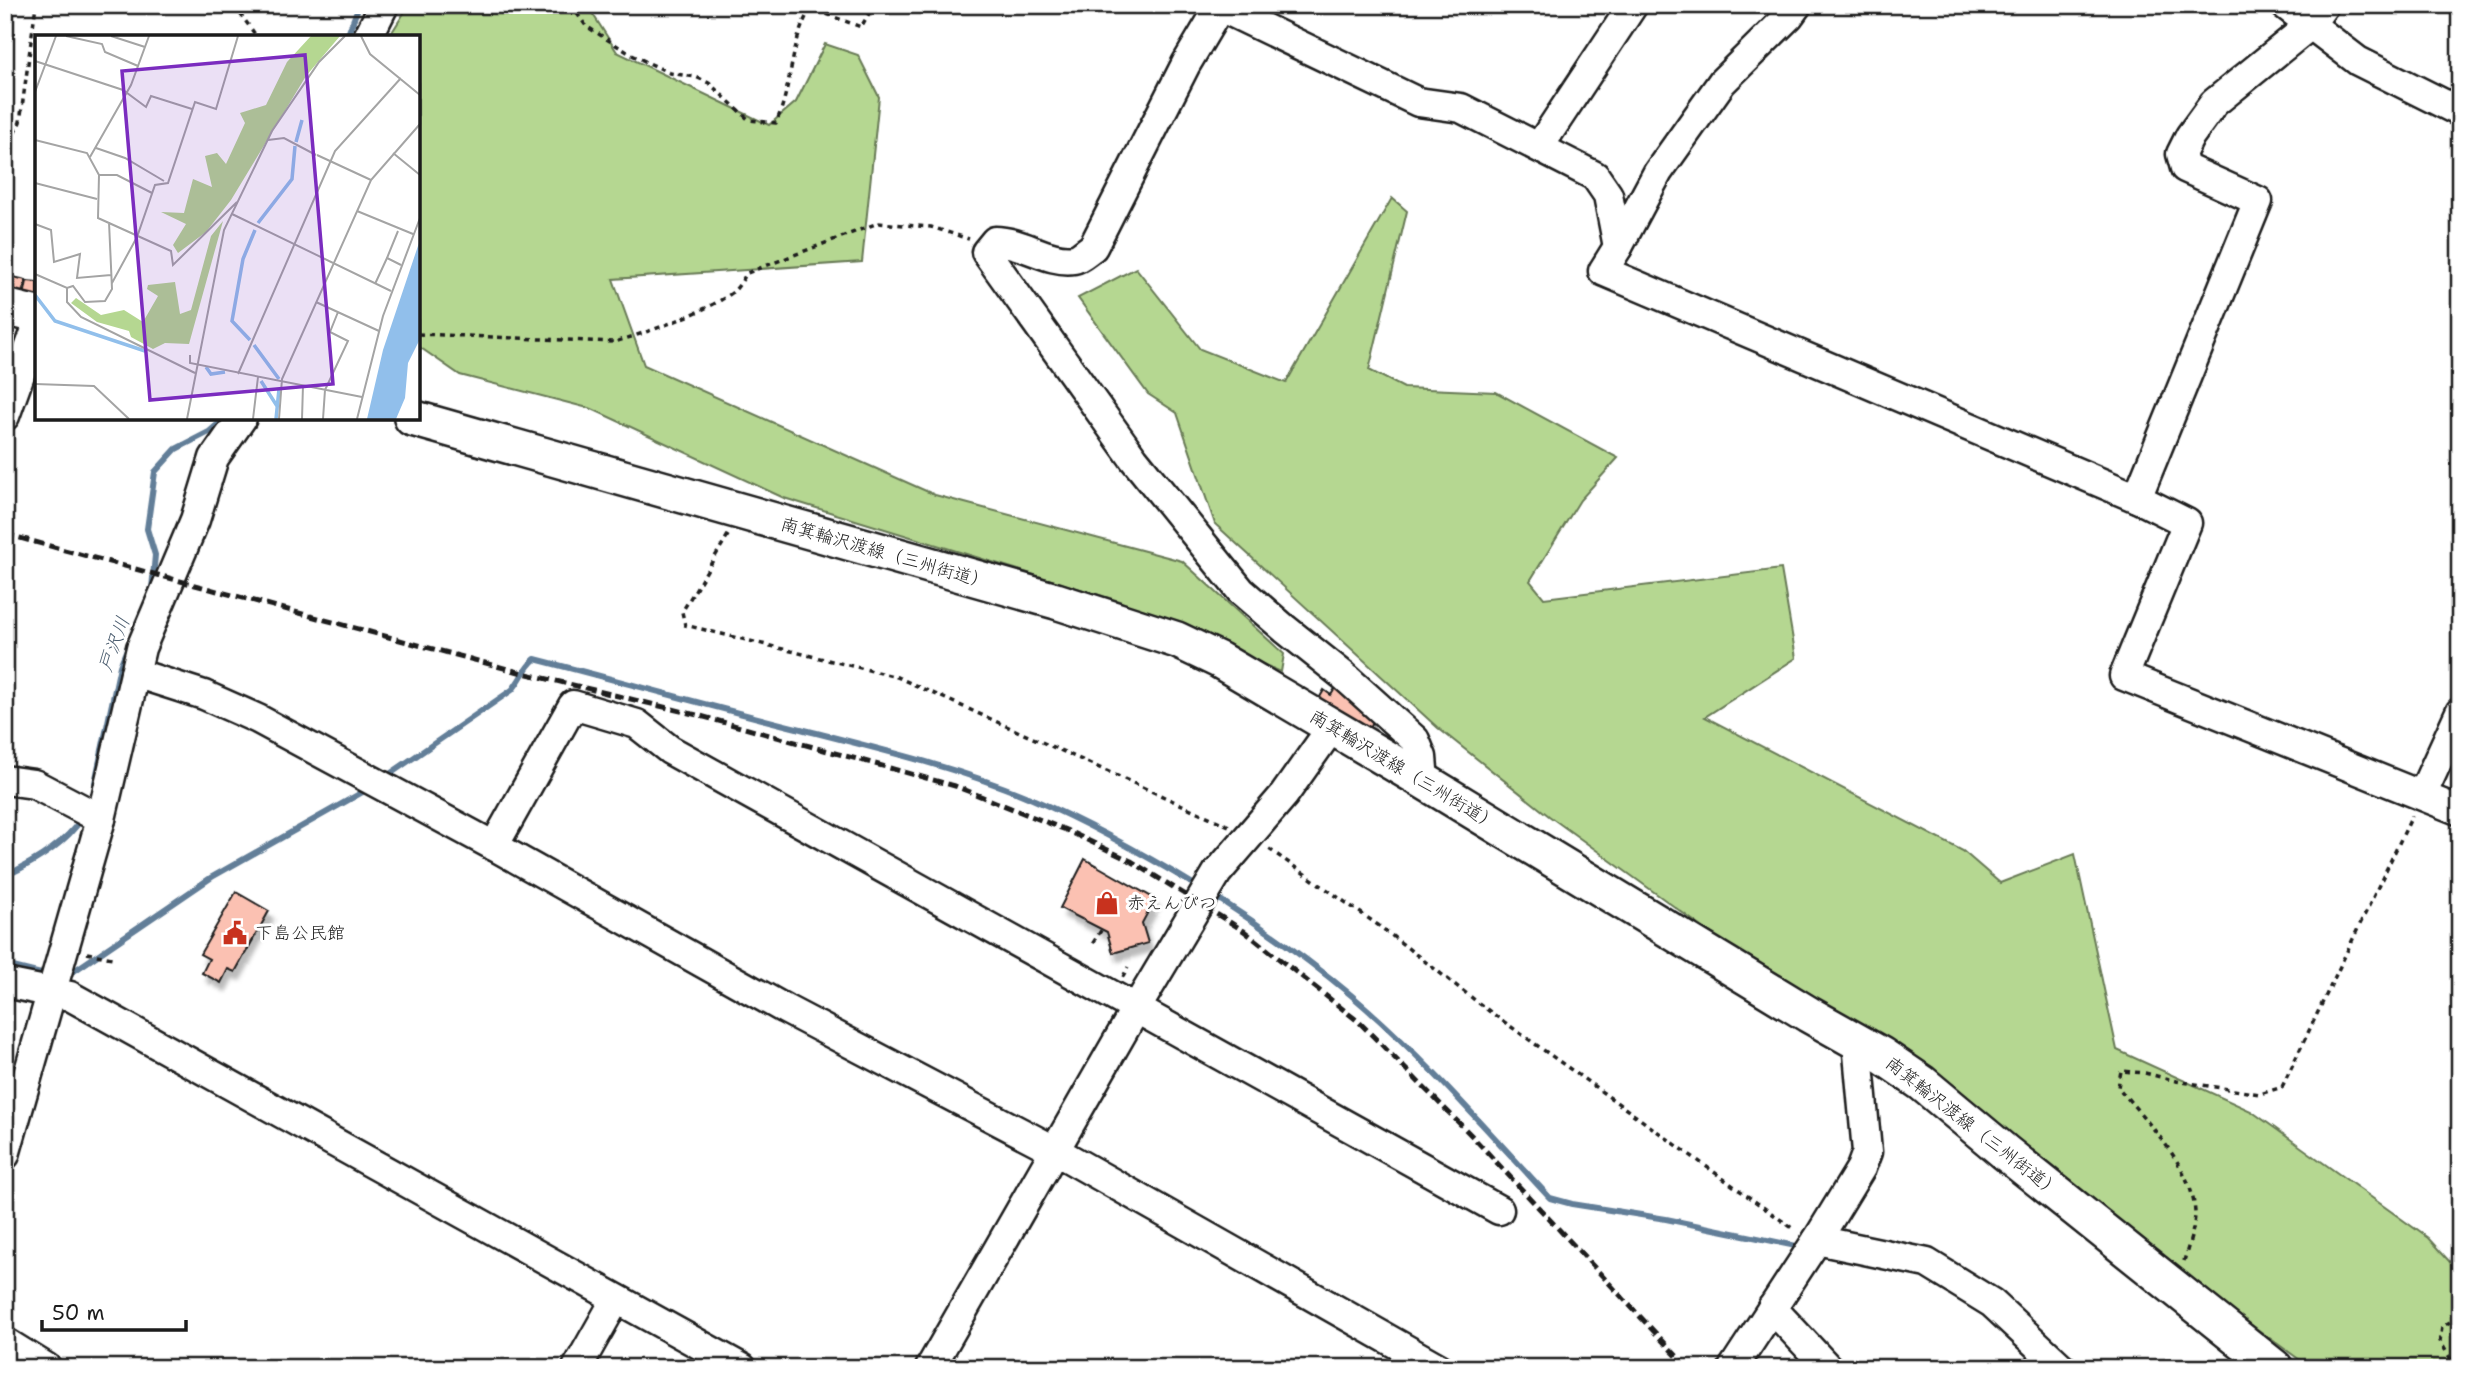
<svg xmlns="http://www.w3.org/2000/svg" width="2465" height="1373" viewBox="0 0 2465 1373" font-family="'Shantell Sans','Klee One',sans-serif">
	<defs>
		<filter id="shadow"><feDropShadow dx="4.5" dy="8" stdDeviation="2" flood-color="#0004"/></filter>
	</defs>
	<rect width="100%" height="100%" fill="#fff"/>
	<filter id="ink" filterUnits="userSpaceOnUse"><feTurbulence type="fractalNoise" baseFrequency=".0143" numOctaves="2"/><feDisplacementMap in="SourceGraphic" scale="14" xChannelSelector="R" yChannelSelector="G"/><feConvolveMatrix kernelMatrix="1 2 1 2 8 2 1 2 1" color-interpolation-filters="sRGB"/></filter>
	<g filter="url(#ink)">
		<g fill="#b5d791" stroke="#687a56" stroke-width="2">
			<polygon points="409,5 587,5 617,52 769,125 796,102 825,44 858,55 879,97 862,262 613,279 644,365 935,495 1182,561 1284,654 1281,672 1119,601 784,498 592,409 460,375 418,346 418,37 389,37"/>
			<polygon points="1392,198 1407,211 1369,370 1404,388 1496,392 1618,458 1580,500 1530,581 1544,598 1781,569 1796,658 1705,717 1963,851 2000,883 2075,854 2117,1050 2251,1111 2428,1238 2460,1273 2460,1368 2311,1368 1549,816 1438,728 1215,524 1177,413 1148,394 1078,298 1136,268 1200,349 1286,383"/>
		</g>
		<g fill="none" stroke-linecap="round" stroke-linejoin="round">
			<g stroke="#627e98" stroke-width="6">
				<polyline points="347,37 359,5"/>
				<polyline points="152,589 155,555 147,529 155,472 176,449 209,432 225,418"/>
				<path d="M384 778 512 690C521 680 524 668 535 659 624 682 712 707 801 729 878 749 957 767 1030 798 1088 823 1144 854 1198 887"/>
				<polyline points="95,783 120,666 129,644"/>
				<path d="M5 876C33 863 65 844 82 818"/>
				<path d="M1213 897 1222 901C1267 930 1310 961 1351 995 1423 1056 1486 1129 1550 1198L1572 1204 1666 1219 1801 1247"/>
				<polyline points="5,965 45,975"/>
				<polyline points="74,971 212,877 368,789"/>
			</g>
		</g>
		<g fill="#fbc1b2" stroke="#1c1c1c" stroke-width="2" filter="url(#shadow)">
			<polygon points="5,275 26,280 21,297 5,294"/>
			<polygon points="27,281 37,282 37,298 24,296"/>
			<polygon points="1336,687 1351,696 1375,717 1369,730 1316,704 1324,690 1331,695"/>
			<polygon points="1085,859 1155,899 1142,923 1148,943 1113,953 1107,932 1060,908"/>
			<polygon points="236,892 269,911 235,972 228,969 221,983 202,973 209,959 200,954"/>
		</g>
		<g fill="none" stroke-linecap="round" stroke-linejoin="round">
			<g stroke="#1c1c1c" stroke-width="33">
				<g id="minor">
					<polyline points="1216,5 1418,102 1461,108 1595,176 1608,195 1618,247"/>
					<path d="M1221 5 1186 64 1093 247C1087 251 1080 258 1074 259 1049 263 1022 241 995 241L986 252 1134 459 1241 591 1285 629 1344 676 1415 740 1422 757 1423 769 1419 778"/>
					<polyline points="1797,5 1789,16 1722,82 1658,172 1618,247 1603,271 2137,498 2187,523 2124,676 2460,811"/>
					<polyline points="2285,5 2358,61 2460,112"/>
					<polyline points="368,37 384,5"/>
					<polyline points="1539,147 1633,5"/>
					<polyline points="5,416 37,327"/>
					<polyline points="2137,498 2258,201 2185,168 2181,154 2190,136 2214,103 2309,26 2324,5"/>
					<polyline points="135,673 204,695 258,719 494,846 785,1009 1056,1151 1439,1368"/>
					<polyline points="5,780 34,784 101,819"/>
					<polyline points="2422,795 2460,712"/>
					<polyline points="494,846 573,705 637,724 670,750 1499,1210"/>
					<polyline points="5,983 70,996 742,1368"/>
					<polyline points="5,1155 101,819 141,648 195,520 214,458 242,418"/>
					<polyline points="1817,1240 1927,1263 1992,1303 2062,1368"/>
					<polyline points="1772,1308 1828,1368"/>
					<polyline points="5,1342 47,1368"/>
					<polyline points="577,1368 616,1299"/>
					<polyline points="930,1368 1137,1007 1217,873 1284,795 1332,727"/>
					<polyline points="1733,1368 1817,1240 1861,1168 1867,1152 1857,1042"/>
				</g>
			</g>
			<g stroke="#1c1c1c" stroke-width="40">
				<g id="major">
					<polyline points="5,307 37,315"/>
					<polyline points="412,418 1056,601 1177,640 1219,660 1419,778 1808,1014 1881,1055 1922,1083 2006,1153 2275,1368"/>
				</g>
			</g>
			<g stroke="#1c1c1c" stroke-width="3.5" stroke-dasharray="5 5" stroke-linecap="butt">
				<polyline points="234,5 257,37"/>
				<path d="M571 5 586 26 632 55 670 73 696 77 709 83 749 120 776 123C792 87 790 45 809 11L816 10 861 27 874 5"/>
				<polyline points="5,137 15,132 20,122 36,5"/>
				<path d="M418 334 614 342C641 335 714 309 734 291 739 286 743 279 747 273L878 223 931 227 969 239"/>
				<polyline points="728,535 682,612 685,625 897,677 1229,826"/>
				<polyline points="1269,849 1378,925 1489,1011 1795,1230"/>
				<polyline points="1093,943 1102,929"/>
				<polyline points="87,953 112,958"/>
				<polyline points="1123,977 1128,967"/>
				<path d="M2184 1261C2188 1246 2195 1228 2195 1213 2193 1166 2147 1123 2118 1087L2121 1071 2145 1073 2176 1081 2260 1094 2282 1087 2412 816"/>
				<polyline points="2456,1368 2440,1341 2442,1327 2453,1320 2460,1322"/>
			</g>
			<use href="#minor" stroke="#fff" stroke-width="28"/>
			<use href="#major" stroke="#fff" stroke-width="35"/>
			<polyline stroke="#1c1c1c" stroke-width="5" stroke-dasharray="10 5" stroke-linecap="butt" points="5,534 519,672 697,715 955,786 1066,830 1131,861 1244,931 1359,1022 1472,1136 1688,1368"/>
		</g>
	</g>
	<defs>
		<g id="shop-bare" transform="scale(1.89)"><path d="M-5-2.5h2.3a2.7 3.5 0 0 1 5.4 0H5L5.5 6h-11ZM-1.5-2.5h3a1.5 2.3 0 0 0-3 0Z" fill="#c8321e" stroke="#fff" stroke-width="2.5" paint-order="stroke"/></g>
		<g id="civic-bare" transform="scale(1.89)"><path d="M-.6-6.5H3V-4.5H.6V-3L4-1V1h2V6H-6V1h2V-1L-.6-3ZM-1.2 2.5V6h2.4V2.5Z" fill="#c8321e" stroke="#fff" stroke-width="2.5" paint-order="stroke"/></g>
	</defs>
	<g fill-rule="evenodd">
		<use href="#shop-bare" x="1107" y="903"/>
		<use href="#civic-bare" x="235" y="933"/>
	</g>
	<g text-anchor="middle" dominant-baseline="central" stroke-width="6" stroke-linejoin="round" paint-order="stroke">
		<g font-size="18" fill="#1c1c1c" stroke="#fff">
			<text transform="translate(885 553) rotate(16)">南箕輪沢渡線（三州街道）</text>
			<text transform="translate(1404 770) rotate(31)">南箕輪沢渡線（三州街道）</text>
			<text transform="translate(1973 1127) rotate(38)">南箕輪沢渡線（三州街道）</text>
		</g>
		<g font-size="18" fill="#1c1c1c" stroke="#fff" text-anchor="start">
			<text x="1127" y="903">赤えんぴつ</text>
			<text x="255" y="933">下島公民館</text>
		</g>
		<g font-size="19" font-style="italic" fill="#4b5d6f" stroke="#fff">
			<text transform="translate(114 644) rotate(-70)">戸沢川</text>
		</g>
	</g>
	<g transform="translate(35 35)">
		<rect width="385" height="385" fill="#fff"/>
		<path d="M276 1H305L271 41 196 165 171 197 143 218 138 210 151 189 126 177 149 178 158 144 177 152 170 121 182 118 191 129 210 88 205 78 231 70 252 27ZM188 186 154 309 130 308 118 314 96 302 94 296 62 287 36 268 41 263 66 280 89 275 108 287 123 261 112 254 113 250 140 247 145 279 156 275 176 201Z" fill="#b5d791"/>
		<path d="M385 205V304L373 328 370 363 361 384H332L348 315Z" fill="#91bfeb"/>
		<path fill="none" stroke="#91bfeb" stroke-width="3.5" d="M261 107 267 85M223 188 257 144 260 111M0 260 20 286 110 316M215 305 197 286 208 224 220 195M219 310 244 344M171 332 176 339 190 337M226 346 242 371M241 384 244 354"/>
		<path fill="none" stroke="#a4a4a4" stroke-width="2" d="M31 1 67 9 70 17 103 31M76 1 110 12M326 1 335 19 385 60M0 26 88 55 111 72 116 61 157 74M0 57 21 1M0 105 52 118 64 140 63 183 136 216 138 230 202 167M233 105 249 103 281 120M61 113 90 123 129 146M358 118 385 140M282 120 336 145M55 122 96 50 114 1M64 140H82L117 158M0 148 62 164M322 176 378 199M197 179 356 256M0 189 16 195 19 227 45 219 42 243 76 240M363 196 352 223 366 230M0 239 32 253 38 251 50 267 70 266 77 254 74 187M77 248 102 202 120 150 133 148 160 67 181 74 203 1M340 249 352 223M32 253V267L46 282 160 338M281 267 344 296M155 320V328L327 362M203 339 300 116 366 43M0 349 59 351 94 384M152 384 189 195 237 96 284 27 310 1M218 384 223 342M244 384 247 344 336 145 385 89M267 384 268 350M288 384 290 355 313 306 295 297 303 277M322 384 348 281 385 183"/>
		<path fill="#7b2cbf" fill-opacity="0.15" stroke="#7b2cbf" stroke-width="3.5" d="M270 20 298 349 115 365 87 36Z"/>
		<rect width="385" height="385" fill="none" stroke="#1c1c1c" stroke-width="3.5"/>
	</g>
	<rect width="2465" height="1373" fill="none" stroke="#fff" stroke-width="28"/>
	<rect x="14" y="14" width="2437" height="1345" fill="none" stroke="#1c1c1c" stroke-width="2.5" filter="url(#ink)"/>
	<path d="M42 1320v10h144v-10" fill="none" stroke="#1c1c1c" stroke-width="3.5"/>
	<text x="52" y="1320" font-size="21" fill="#1c1c1c" stroke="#ffffff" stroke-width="5" paint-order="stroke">50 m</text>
</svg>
